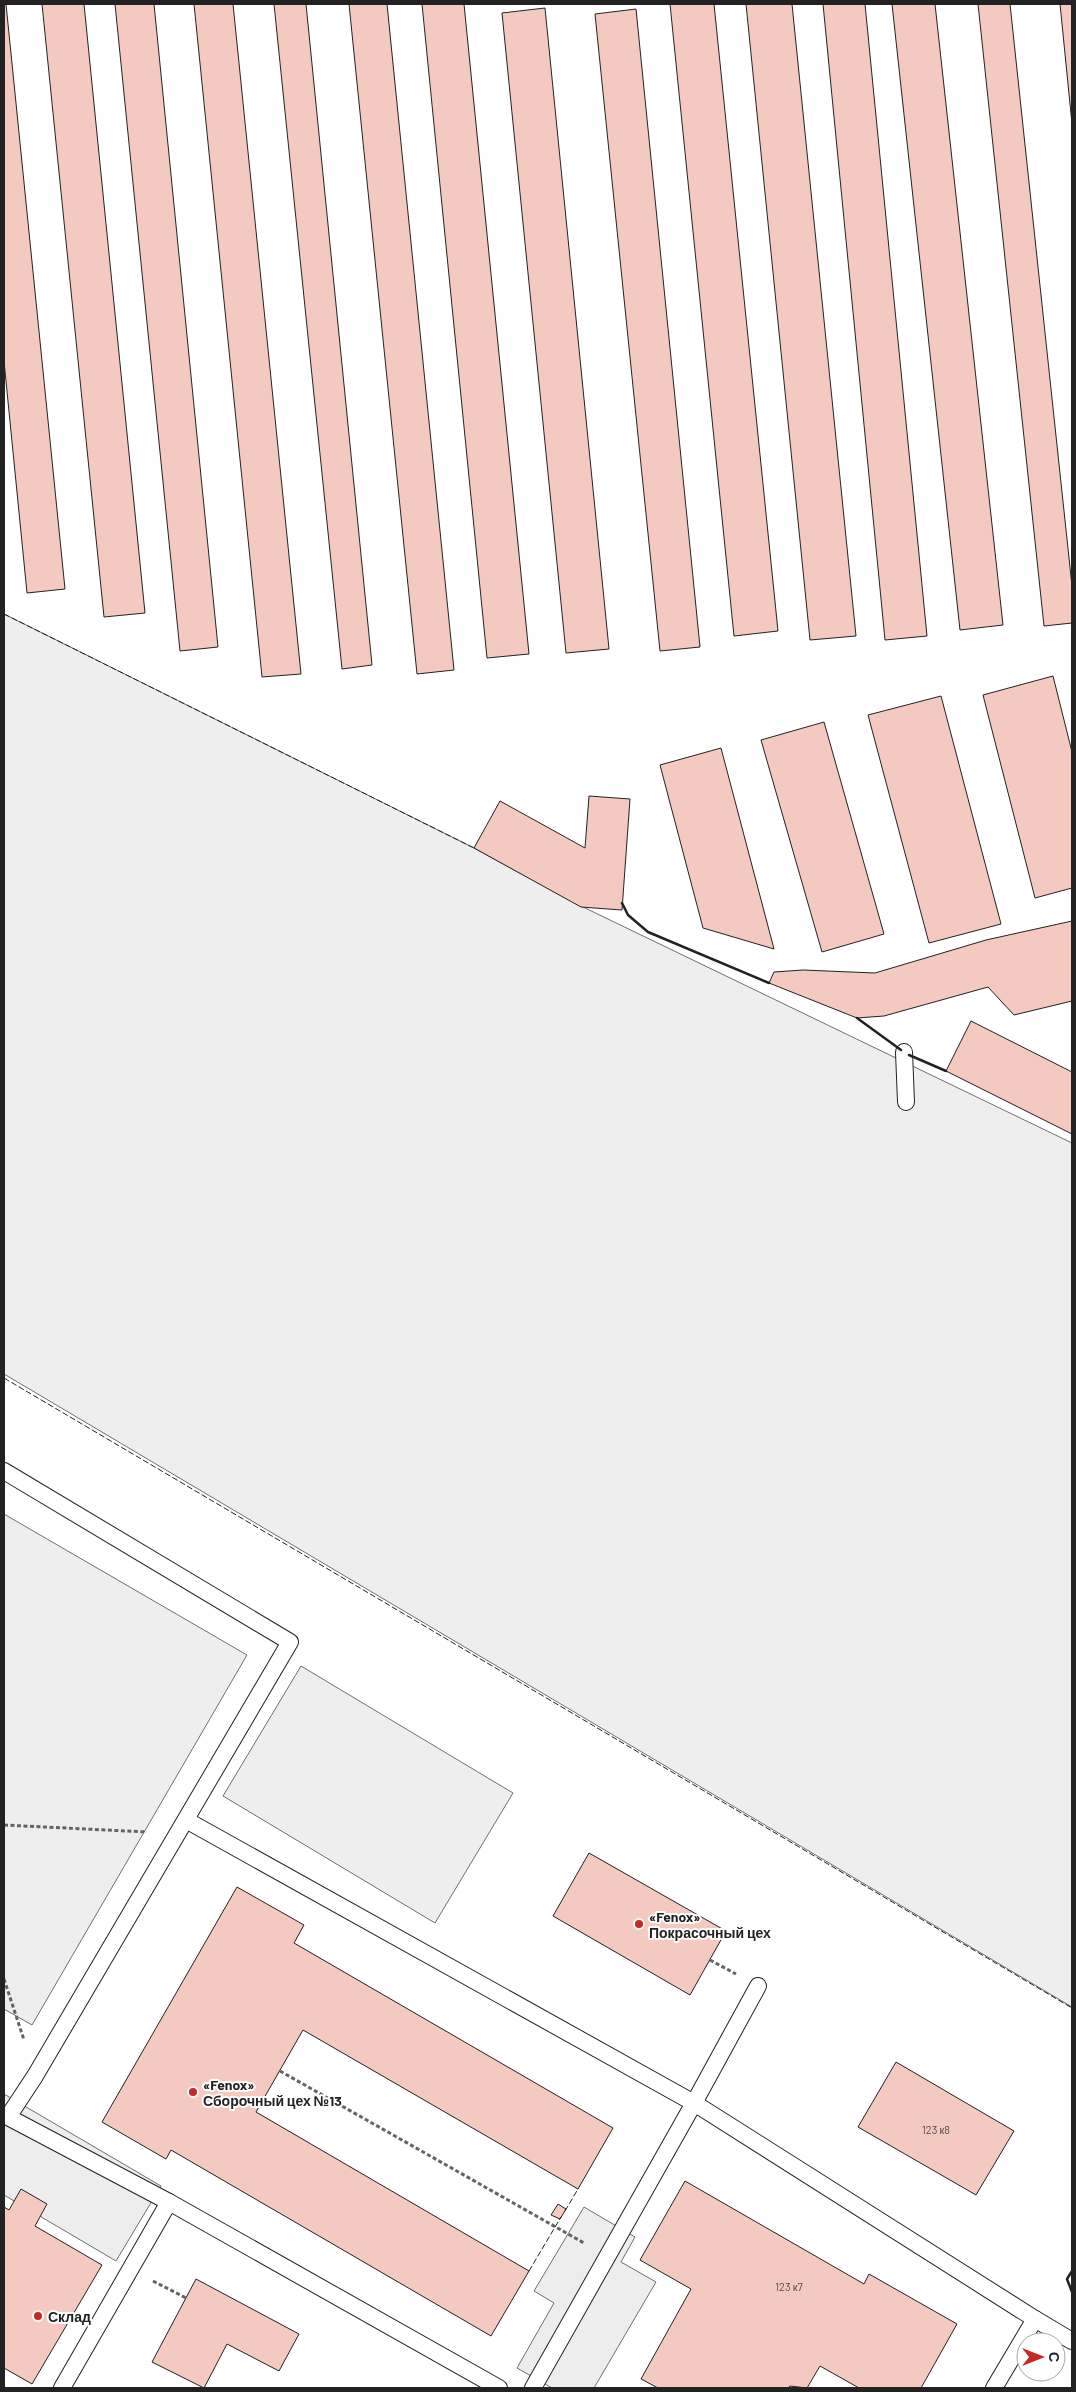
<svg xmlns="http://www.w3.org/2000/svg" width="1076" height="2392" viewBox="0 0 1076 2392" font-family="Barlow,sans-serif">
	<rect width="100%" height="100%" fill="#fff"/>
	<g fill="#eee" stroke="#6f6f6f">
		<polygon points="4,614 474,848 581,906 1072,1143 1072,2007 4,1374"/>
		<polygon points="4,1514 247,1655 32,2025 4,2009"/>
		<polygon points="301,1666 513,1793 435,1923 223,1796"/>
	</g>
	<g fill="#ededed" stroke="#6f6f6f">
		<polygon points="4,2094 161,2186 116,2261 4,2195"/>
		<polygon points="584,2207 635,2237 621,2262 656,2282 594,2388 552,2388 517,2368 554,2303 534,2291"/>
	</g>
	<g fill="#f3c9c0" stroke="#222">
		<polygon points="4,4 6,4 65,589 27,593 4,361"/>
		<polygon points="42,4 84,4 145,613 104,617"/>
		<polygon points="115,4 154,4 218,647 180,651"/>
		<polygon points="194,4 233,4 301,674 262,677"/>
		<polygon points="274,4 306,4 372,665 342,669"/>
		<polygon points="349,4 387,4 454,670 417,674"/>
		<polygon points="422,4 464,4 529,654 487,658"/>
		<polygon points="670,4 714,4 778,631 734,636"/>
		<polygon points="746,4 792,4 856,636 810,640"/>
		<polygon points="823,4 865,4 927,636 885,640"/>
		<polygon points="892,4 935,4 1003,625 960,630"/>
		<polygon points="978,4 1010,4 1072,586 1072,623 1044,626"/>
		<polygon points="1060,4 1072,4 1072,124"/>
		<polygon points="545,8 609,649 566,653 502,13"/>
		<polygon points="636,9 700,647 660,651 595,14"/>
		<polygon points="1053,676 1072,752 1072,888 1035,898 983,695"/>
		<polygon points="941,696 1001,924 929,943 868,715"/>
		<polygon points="824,722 884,934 822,952 761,740"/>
		<polygon points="721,748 774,949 703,928 660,765"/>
		<polygon points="589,796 630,799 622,910 581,907 474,848 500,801 585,848"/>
		<polygon points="1072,921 1072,1001 1014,1015 988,987 884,1016 857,1018 769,983 774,972 803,970 875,973 986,940"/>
		<polygon points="971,1021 1072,1072 1072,1134 946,1071"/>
		<polygon points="589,1853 726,1931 690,1995 553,1916"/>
		<polygon points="237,1887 304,1925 294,1943 613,2128 578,2189 303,2030 256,2112 529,2271 491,2336 171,2150 166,2159 102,2122"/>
		<polygon points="896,2062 1014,2131 976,2195 858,2127"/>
		<polygon points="685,2181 864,2284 869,2274 957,2324 921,2388 859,2388 820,2366 807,2388 790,2386 788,2388 658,2388 641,2379 691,2289 640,2260"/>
		<polygon points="21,2189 47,2204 35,2226 102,2265 32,2384 4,2368 4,2207 9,2210"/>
		<polygon points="558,2204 566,2209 560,2219 551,2215"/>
		<polygon points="196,2279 299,2334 279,2371 227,2344 204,2388 152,2362"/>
	</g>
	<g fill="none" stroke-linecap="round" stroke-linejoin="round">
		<g stroke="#222" stroke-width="18">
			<g id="lane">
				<polyline points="904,1052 906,1102"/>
				<polyline points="4,1471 290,1642 35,2076 8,2117 169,2202 499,2388"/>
				<polyline points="186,1820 694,2103 533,2388"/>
				<polyline points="758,1986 694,2103 1035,2319"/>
				<polyline points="62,2388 169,2202"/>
				<polyline points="994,2388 1035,2319 1072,2341"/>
			</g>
		</g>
		<g stroke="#646464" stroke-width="3" stroke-dasharray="4 2.5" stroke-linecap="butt">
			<polyline points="4,1825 147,1832"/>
			<polyline points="710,1960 736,1974"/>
			<polyline points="4,1979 24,2040"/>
			<polyline points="280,2071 584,2243"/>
			<polyline points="153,2281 186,2298"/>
		</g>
		<use href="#lane" stroke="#fff" stroke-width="16"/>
		<g stroke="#222" stroke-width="1" stroke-dasharray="6 2.5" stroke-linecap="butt">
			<polyline points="4,614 474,848"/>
			<polyline points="4,1378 1072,2008"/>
			<polyline points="565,2211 578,2189"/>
			<polyline points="529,2271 561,2217"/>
		</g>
		<g stroke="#222" stroke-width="2.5">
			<polyline points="622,903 628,915 648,932 769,983"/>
			<polyline points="857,1018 901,1050"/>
			<polyline points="909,1055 946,1071"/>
			<polyline points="1072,2271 1067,2279 1072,2292"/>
		</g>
	</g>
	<g fill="#c62828" stroke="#fff" stroke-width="2">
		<circle cx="639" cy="1924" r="5"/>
		<circle cx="193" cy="2092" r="5"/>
		<circle cx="38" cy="2316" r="5"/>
	</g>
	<g text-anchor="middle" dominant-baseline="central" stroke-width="4" stroke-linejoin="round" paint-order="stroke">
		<g font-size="11" fill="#564c4a">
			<text x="936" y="2129">123 к8</text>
			<text x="789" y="2286">123 к7</text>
		</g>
		<g font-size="14" font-weight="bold" fill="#222" stroke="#fff" text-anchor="start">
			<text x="649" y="1916">«Fenox»<tspan x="649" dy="16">Покрасочный цех</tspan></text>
			<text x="203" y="2084">«Fenox»<tspan x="203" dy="16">Сборочный цех №13</tspan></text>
			<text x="48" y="2316">Склад</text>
		</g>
	</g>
	<rect width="1076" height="2392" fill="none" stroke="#222222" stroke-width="10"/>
	<g transform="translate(1041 2357) rotate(90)"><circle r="24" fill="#ffffff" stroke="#a7a7a7"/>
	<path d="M0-4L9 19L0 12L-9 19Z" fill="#c62828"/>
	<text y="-8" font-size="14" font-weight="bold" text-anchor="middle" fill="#222222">С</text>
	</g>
</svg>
